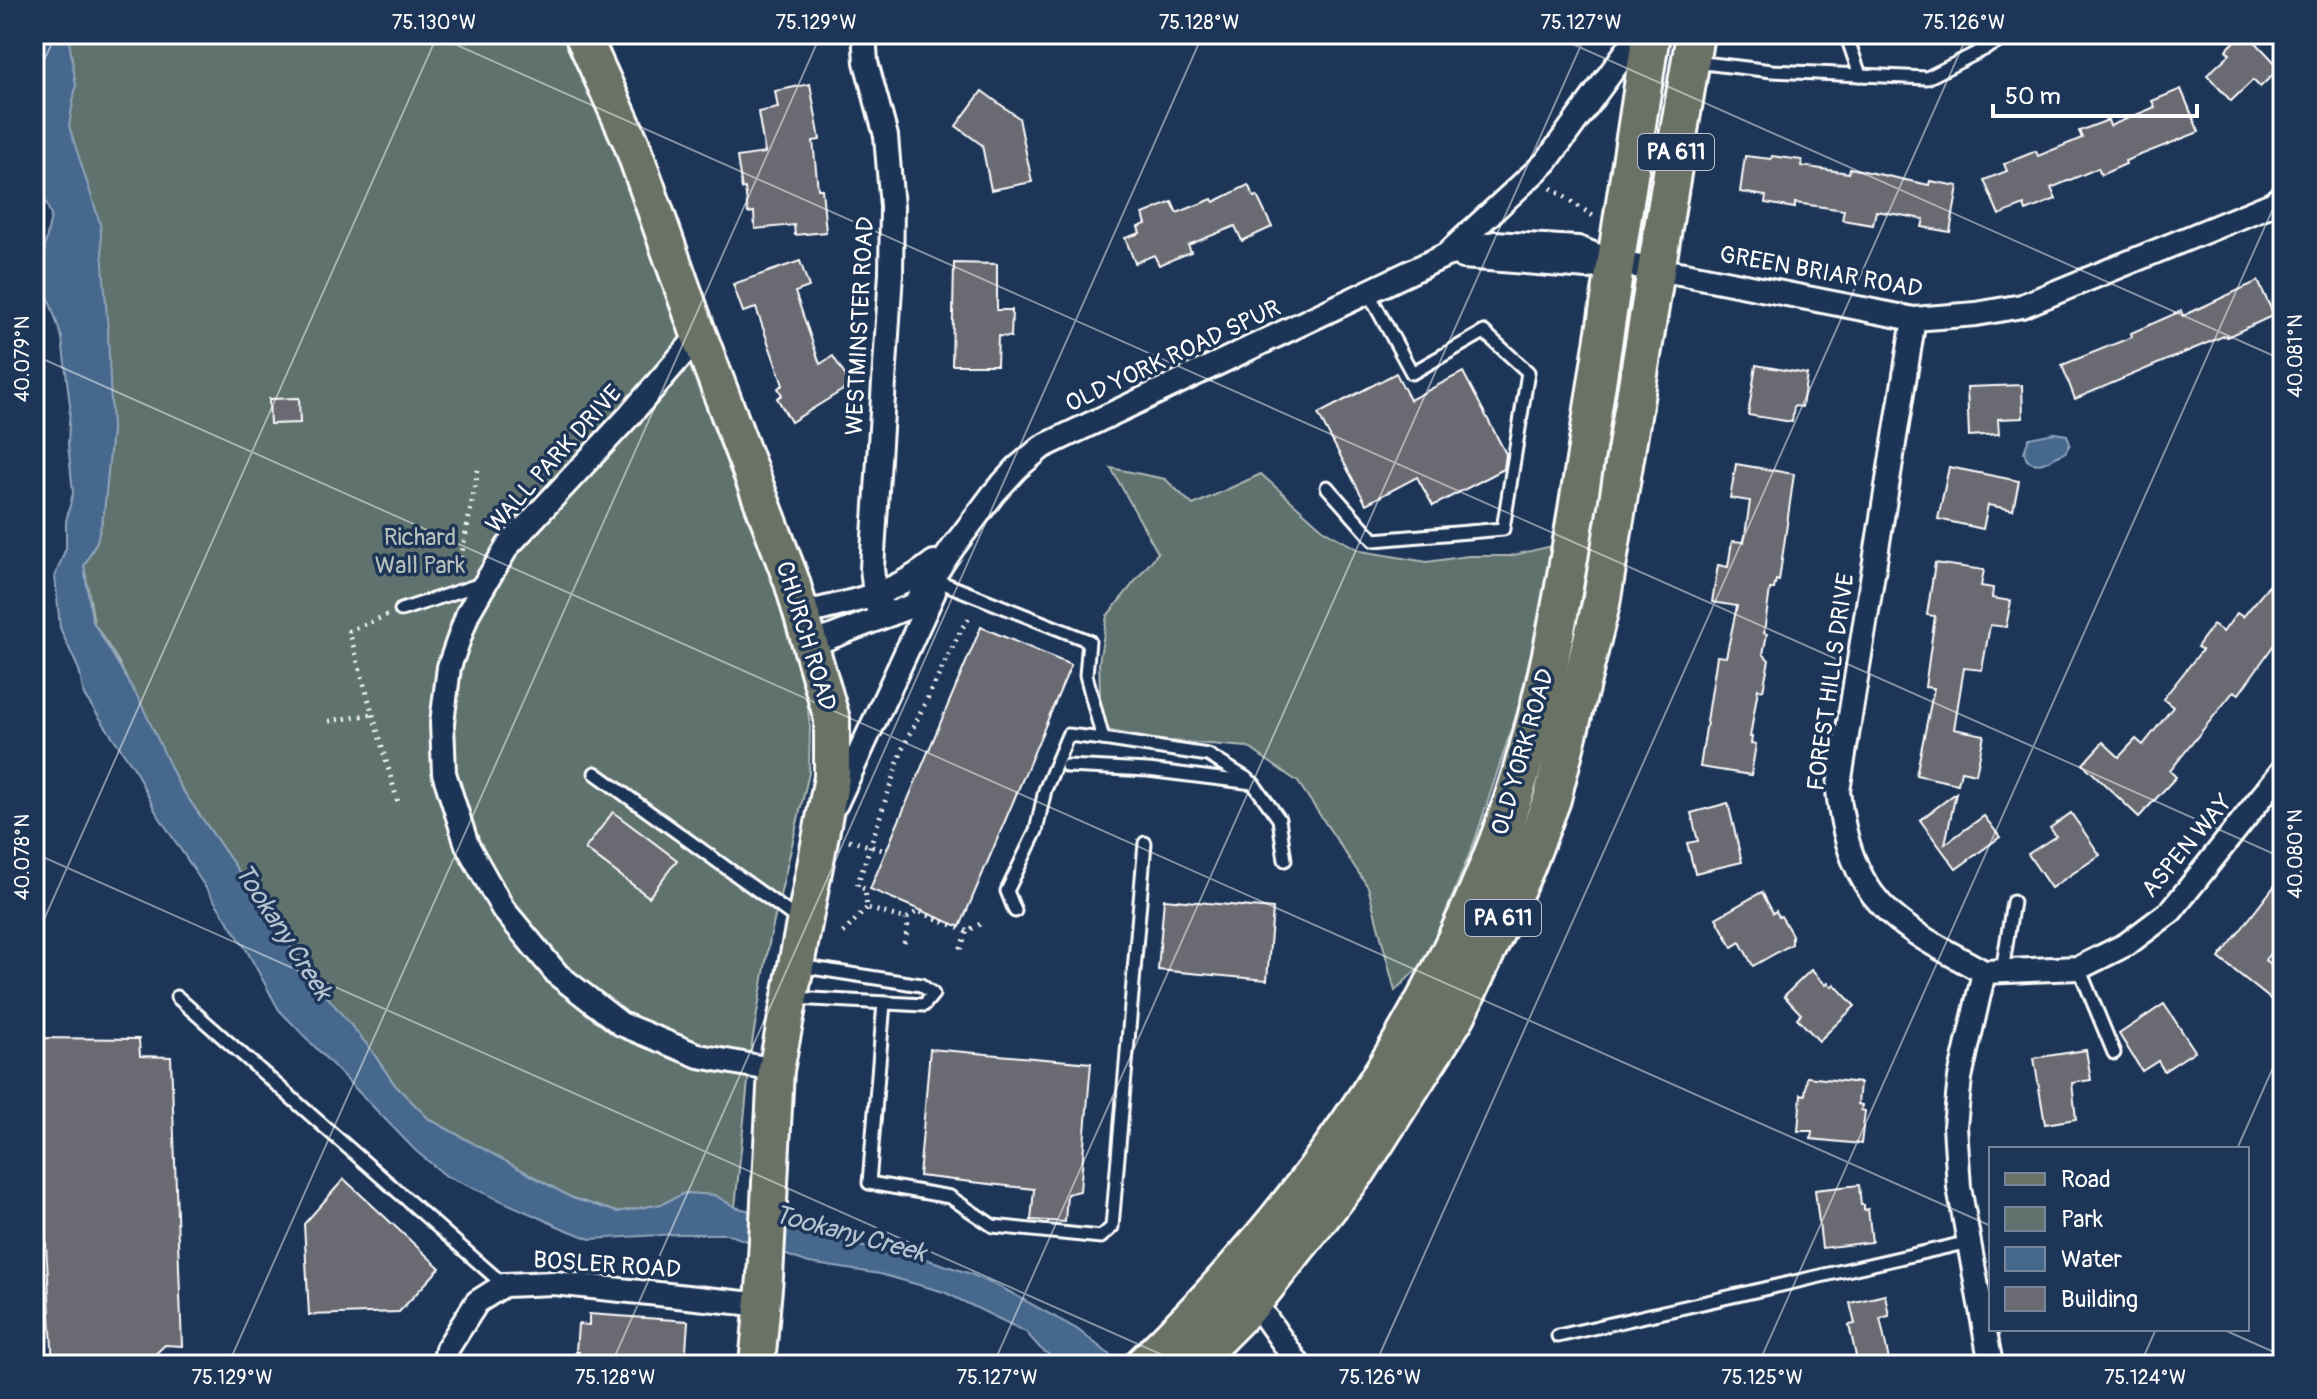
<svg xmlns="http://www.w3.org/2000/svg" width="2317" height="1399" viewBox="0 0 2317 1399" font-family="Pangolin,sans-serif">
	<rect width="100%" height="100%" fill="#1d3557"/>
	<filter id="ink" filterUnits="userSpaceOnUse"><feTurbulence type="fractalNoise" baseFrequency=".0125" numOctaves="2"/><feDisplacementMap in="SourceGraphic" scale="16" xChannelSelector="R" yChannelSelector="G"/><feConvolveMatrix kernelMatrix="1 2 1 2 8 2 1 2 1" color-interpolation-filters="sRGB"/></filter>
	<g filter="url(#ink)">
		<g fill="#5f726d" stroke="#afb8b6" stroke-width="2">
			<polygon points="45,34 568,34 635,199 714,430 791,630 805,684 810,727 809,773 770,938 752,1043 735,1207 714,1195 685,1193 662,1204 617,1212 572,1198 429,1119 395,1085 369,1047 317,985 179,785 118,661 94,623 84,566 97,541 104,512 112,430"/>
			<polygon points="1111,468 1165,479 1193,505 1261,474 1325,531 1361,551 1427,562 1468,556 1510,556 1556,545 1527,682 1475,840 1427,959 1395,991 1368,887 1298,782 1248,747 1157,740 1101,729 1099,662 1107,616 1158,553"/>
		</g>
		<g fill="#46688d" stroke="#90a4bb" stroke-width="2">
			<polygon points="34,34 68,34 76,85 69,126 100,223 108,332 112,430 104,512 97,541 84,566 92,620 140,701 179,785 315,982 369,1047 395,1085 429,1119 572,1198 617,1212 662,1204 685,1193 714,1195 735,1207 809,1226 844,1243 874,1249 890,1247 971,1274 1006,1290 1077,1329 1123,1365 1062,1365 1040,1348 1026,1332 944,1292 880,1274 809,1263 727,1234 678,1234 590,1239 562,1228 446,1176 416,1151 279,1010 246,949 156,812 134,768 84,695 79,670 60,628 55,576 66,548 66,521 73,493 68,444 70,406 62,338 45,288 45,245 51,216 38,180"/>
			<path d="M2054 433 2067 435 2070 444 2065 453C2051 457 2041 470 2027 460L2024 452 2029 438Z"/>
		</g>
		<g fill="#6a6a73" stroke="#fff" stroke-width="2">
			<polygon points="2243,34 2248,34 2280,68 2260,87 2253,80 2231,101 2207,75 2230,54 2226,50"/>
			<polygon points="810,84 820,140 813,141 818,189 822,189 826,232 795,235 794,225 755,229 754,212 748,213 745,188 742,189 737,157 765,153 758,112 778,108 775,91"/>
			<polygon points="2181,89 2199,132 2125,161 2126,164 2101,175 2098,168 2051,188 2056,199 2026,211 2024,205 1999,215 1984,180 2007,171 2004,164 2036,151 2038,156 2082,138 2079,131 2108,120 2110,126 2155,107 2152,101"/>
			<polygon points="982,91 1019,118 1032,182 991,190 982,145 956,126"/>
			<polygon points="1745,156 1771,159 1772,156 1802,160 1801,166 1849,173 1850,168 1929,185 1930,181 1958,186 1950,232 1922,227 1924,219 1876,211 1873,225 1842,220 1844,210 1795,203 1795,208 1765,203 1766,196 1740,192"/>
			<polygon points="1248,185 1254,197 1257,196 1272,227 1242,241 1235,226 1188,245 1191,252 1159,265 1154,255 1135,263 1125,238 1140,233 1138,227 1146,224 1143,214 1172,202 1177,213 1212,199 1214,202"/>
			<polygon points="800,261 809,287 795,292 820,364 833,356 851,385 791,422 777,398 782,395 778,388 783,385 756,308 743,312 733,284"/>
			<polygon points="954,263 997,264 997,310 1012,310 1011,337 998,336 997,365 952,365"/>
			<polygon points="2258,281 2274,315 2227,337 2226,335 2075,399 2062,365 2132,337 2131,333 2181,311 2183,316"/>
			<polygon points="1756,365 1807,374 1802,407 1794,406 1792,422 1748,415"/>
			<polygon points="1463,372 1506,454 1504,469 1433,506 1417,477 1366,504 1318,414 1396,373 1410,400"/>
			<polygon points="2022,385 2023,418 1998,419 1999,434 1969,436 1967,387"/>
			<polygon points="299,398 300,423 270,424 269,399"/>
			<polygon points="1736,464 1794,474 1779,581 1776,580 1774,589 1770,589 1764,633 1767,634 1763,654 1769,660 1763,690 1758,689 1750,737 1752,737 1751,743 1756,744 1751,775 1700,767 1717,656 1726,657 1737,606 1712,602 1718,565 1728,567 1732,541 1744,542 1750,501 1730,498"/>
			<polygon points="1949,467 2019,481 2013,510 1988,505 1983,529 1938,519"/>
			<polygon points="1935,563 1984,570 1981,586 1993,588 1992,598 2011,601 2006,627 1990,625 1982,670 1964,668 1954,729 1984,735 1976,774 1961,771 1958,784 1916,775 1934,688 1925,687 1935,616 1927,615"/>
			<polygon points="2283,569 2283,632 2239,694 2234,691 2170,771 2176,777 2139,817 2083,764 2103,742 2119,757 2136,739 2143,745 2173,707 2163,699 2202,650 2197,647 2213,625 2223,632 2237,613 2243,617"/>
			<polygon points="981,627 1071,665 960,927 870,889"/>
			<polygon points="1956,793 1945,844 1984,816 2000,837 1956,869 1920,820"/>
			<polygon points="1728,803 1742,862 1695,873 1687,843 1698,841 1691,813"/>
			<polygon points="613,812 677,860 649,897 585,849"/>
			<polygon points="2071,813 2100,855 2051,888 2028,854 2056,836 2050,828"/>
			<polygon points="2283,875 2283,937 2265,960 2283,974 2283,988 2273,1001 2219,958"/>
			<polygon points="1762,892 1773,913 1776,911 1779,917 1781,916 1792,935 1792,944 1753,966 1740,942 1732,947 1716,918"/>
			<polygon points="1164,899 1273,909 1267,980 1158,970"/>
			<polygon points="1811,970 1826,985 1828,983 1832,987 1834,984 1855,1006 1819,1041 1797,1018 1801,1014 1784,996"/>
			<polygon points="2164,1004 2195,1051 2164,1071 2158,1061 2142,1071 2119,1034"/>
			<polygon points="34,1038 139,1039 140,1056 171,1057 182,1346 165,1345 151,1358 148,1365 53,1365"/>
			<polygon points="930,1049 1091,1063 1080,1191 1067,1194 1065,1222 1031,1220 1034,1189 919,1176"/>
			<polygon points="2086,1050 2091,1080 2072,1083 2076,1119 2045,1124 2034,1058"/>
			<polygon points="1807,1077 1860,1083 1858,1104 1862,1105 1861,1110 1865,1111 1861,1144 1811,1139 1812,1131 1798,1131 1801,1094 1805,1095"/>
			<polygon points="344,1179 440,1268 399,1312 309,1315 304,1224"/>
			<polygon points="1859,1185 1861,1205 1864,1205 1864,1210 1868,1209 1872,1242 1822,1248 1815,1190"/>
			<polygon points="1885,1295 1889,1316 1880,1318 1890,1365 1858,1365 1849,1325 1855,1324 1850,1303"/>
			<polygon points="589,1314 688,1321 685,1365 578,1365 579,1352 576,1352 578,1324 589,1325"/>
		</g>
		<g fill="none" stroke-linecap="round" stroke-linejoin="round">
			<g stroke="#fff" stroke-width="17">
				<g id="service">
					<polyline points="1846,34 1860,75"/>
					<polyline points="1695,62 1772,71 1927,78 2014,34"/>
					<polyline points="1327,487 1374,540 1503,529 1528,372 1484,332 1412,373 1368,292"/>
					<polyline points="938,581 1089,641 1086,675 1103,739 1068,735 1045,790 1036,831 1007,891 1015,911"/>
					<polyline points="401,610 481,584"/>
					<polyline points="1103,739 1208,755 1249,780"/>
					<polyline points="1067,766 1148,770 1253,783 1279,819 1285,860"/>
					<polyline points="595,773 800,921"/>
					<polyline points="2079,968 2114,1053"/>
					<polyline points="2002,971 2013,902"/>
					<polyline points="177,997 504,1285"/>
					<polyline points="794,998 924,1005 933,994 921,985 799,966"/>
					<polyline points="884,1003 869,1183 950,1197 993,1226 1101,1237 1112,1227 1145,843"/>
					<polyline points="1558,1336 1969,1242"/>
				</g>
			</g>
			<g stroke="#fff" stroke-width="28">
				<g id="minor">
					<polyline points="864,34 866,62 886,136 892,207 891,273 872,568 876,604 891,614"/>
					<polyline points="1449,252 1546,162 1639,34"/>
					<polyline points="1463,257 1587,267 1612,264"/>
					<path d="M1914 319 1838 791C1851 902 1892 923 1984 972L1960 1078 1955 1126 1959 1187 1991 1365"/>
					<polyline points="699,335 629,416 508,546 486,582 468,613 449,667 442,723 444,773 467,845 503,909 558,975 621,1024 699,1056 776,1070"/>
					<path d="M801 614C850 602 894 595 934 562"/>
					<polyline points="810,645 914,605 954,546 994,493 1017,468 1042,447 1446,255 1495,243 1578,248 1616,263 1685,274 1914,319 1976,314 2022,306 2272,204 2283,196"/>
					<polyline points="836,804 934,592"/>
					<polyline points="1984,972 2079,968 2127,944 2171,911 2283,770"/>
					<polyline points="1254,1301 1299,1365"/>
					<polyline points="444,1365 447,1349 477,1302 504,1285 554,1283 763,1305"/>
				</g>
			</g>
			<g stroke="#fff" stroke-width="40">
				<polyline id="primary" points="582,34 631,142 699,335 792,582 832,719 832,777 776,1070 765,1277 757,1365"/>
			</g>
			<g stroke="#fff" stroke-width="42">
				<g id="trunk">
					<path d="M1143 1365C1297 1217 1422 1041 1498 841 1546 715 1566 580 1587 448 1609 310 1630 172 1651 34"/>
					<polyline points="1190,1365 1254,1301 1358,1170 1457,1015 1526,867 1552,799 1601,604 1695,34"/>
				</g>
			</g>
			<g stroke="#fff" stroke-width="5" stroke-dasharray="2 6" stroke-linecap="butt">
				<polyline points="1551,188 1593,216"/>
				<polyline points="458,574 479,465"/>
				<polyline points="387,615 349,631 399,806"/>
				<polyline points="329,721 373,714"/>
				<polyline points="967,931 918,911 906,919 867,908 865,889 857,886 902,750 962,628 972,614"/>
				<polyline points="843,933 867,908"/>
				<polyline points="904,943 908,928 906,919"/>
				<polyline points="960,949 967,931 984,922"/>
			</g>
			<use href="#service" stroke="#1d3557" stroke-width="11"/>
			<use href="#minor" stroke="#1d3557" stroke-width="22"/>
			<use href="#primary" stroke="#6b7165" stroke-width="34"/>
			<use href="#trunk" stroke="#6b7165" stroke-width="36"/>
			<polyline stroke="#fff" stroke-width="5" stroke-dasharray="2 6" stroke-linecap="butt" points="849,840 886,851"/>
		</g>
	</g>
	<path fill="none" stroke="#fff" stroke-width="2" stroke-opacity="0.45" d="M432 34 2283 858M1550 34 2283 360M34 83 56 34M34 355 1991 1226M34 853 1185 1365M34 942 438 34M2237 1149 2283 1045M2222 1329 2283 1356M34 1351 66 1365M228 1365 821 34M611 1365 1203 34M993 1365 1586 34M1375 1365 1968 34M1758 1365 2283 186M2140 1365 2156 1329"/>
	<g text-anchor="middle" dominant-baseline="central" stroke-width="7" stroke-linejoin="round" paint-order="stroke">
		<g fill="#1d3557" stroke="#bbc2cd" stroke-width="2">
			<rect x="1638" y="134" width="76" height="36" rx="6"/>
			<rect x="1465" y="900" width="76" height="36" rx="6"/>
		</g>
		<g font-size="22" font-weight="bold" fill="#fff">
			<text x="1676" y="152">PA 611</text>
			<text x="1503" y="918">PA 611</text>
		</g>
		<g font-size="24" fill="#fff" stroke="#1d3557">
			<text transform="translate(1821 272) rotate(10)">GREEN BRIAR ROAD</text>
			<text transform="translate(860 326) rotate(-87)">WESTMINSTER ROAD</text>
			<text transform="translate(1173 356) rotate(-25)">OLD YORK ROAD SPUR</text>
			<text transform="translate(554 459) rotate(-48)">WALL PARK DRIVE</text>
			<text transform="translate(806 636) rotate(73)">CHURCH ROAD</text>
			<text transform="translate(1831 682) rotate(-82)">FOREST HILLS DRIVE</text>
			<text transform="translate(1523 752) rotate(-74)">OLD YORK ROAD</text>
			<text transform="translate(2187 846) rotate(-50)">ASPEN WAY</text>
			<text transform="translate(607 1265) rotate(4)">BOSLER ROAD</text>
		</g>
		<g font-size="24" fill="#b7c0bd" stroke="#1d3557">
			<text x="420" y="537">Richard<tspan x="420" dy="28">Wall Park</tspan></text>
		</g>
		<g font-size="26" font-style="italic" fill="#b5c3d1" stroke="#1d3557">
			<text transform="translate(283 932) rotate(57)">Tookany Creek</text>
			<text transform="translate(850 1234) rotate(15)">Tookany Creek</text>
		</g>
	</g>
	<rect width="2317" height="1399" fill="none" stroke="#1d3557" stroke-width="88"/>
	<rect x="1989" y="1147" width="260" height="184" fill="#1d3557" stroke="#77869a" stroke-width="2"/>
	<rect x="2005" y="1173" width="40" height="12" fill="#6b7165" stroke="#77869a" stroke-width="2"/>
	<text x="2061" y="1187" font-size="24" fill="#ffffff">Road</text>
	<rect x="2005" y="1207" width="40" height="24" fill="#5f726d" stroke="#77869a" stroke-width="2"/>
	<text x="2061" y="1227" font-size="24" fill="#ffffff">Park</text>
	<rect x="2005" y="1247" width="40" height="24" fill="#46688d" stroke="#77869a" stroke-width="2"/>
	<text x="2061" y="1267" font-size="24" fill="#ffffff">Water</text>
	<rect x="2005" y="1287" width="40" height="24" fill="#6a6a73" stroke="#77869a" stroke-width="2"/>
	<text x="2061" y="1307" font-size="24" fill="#ffffff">Building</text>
	<path d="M1993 104v12h204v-12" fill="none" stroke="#ffffff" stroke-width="4"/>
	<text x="2005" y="104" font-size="24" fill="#ffffff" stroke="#1d3557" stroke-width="6" paint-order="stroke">50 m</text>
	<rect x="44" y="44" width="2229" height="1311" fill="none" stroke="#fff" stroke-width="3"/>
	<g font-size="20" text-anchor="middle" fill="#fff">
		<text x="434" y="29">75.130°W</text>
		<text x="816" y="29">75.129°W</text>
		<text x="1199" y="29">75.128°W</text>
		<text x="1581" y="29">75.127°W</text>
		<text x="1964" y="29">75.126°W</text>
		<text transform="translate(2295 356) rotate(-90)" y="7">40.081°N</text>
		<text transform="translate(22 359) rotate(-90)" y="7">40.079°N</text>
		<text transform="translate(2295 854) rotate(-90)" y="7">40.080°N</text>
		<text transform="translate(22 857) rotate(-90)" y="7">40.078°N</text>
		<text x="232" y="1384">75.129°W</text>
		<text x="615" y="1384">75.128°W</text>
		<text x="997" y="1384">75.127°W</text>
		<text x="1380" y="1384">75.126°W</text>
		<text x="1762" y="1384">75.125°W</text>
		<text x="2145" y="1384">75.124°W</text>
	</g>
</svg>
